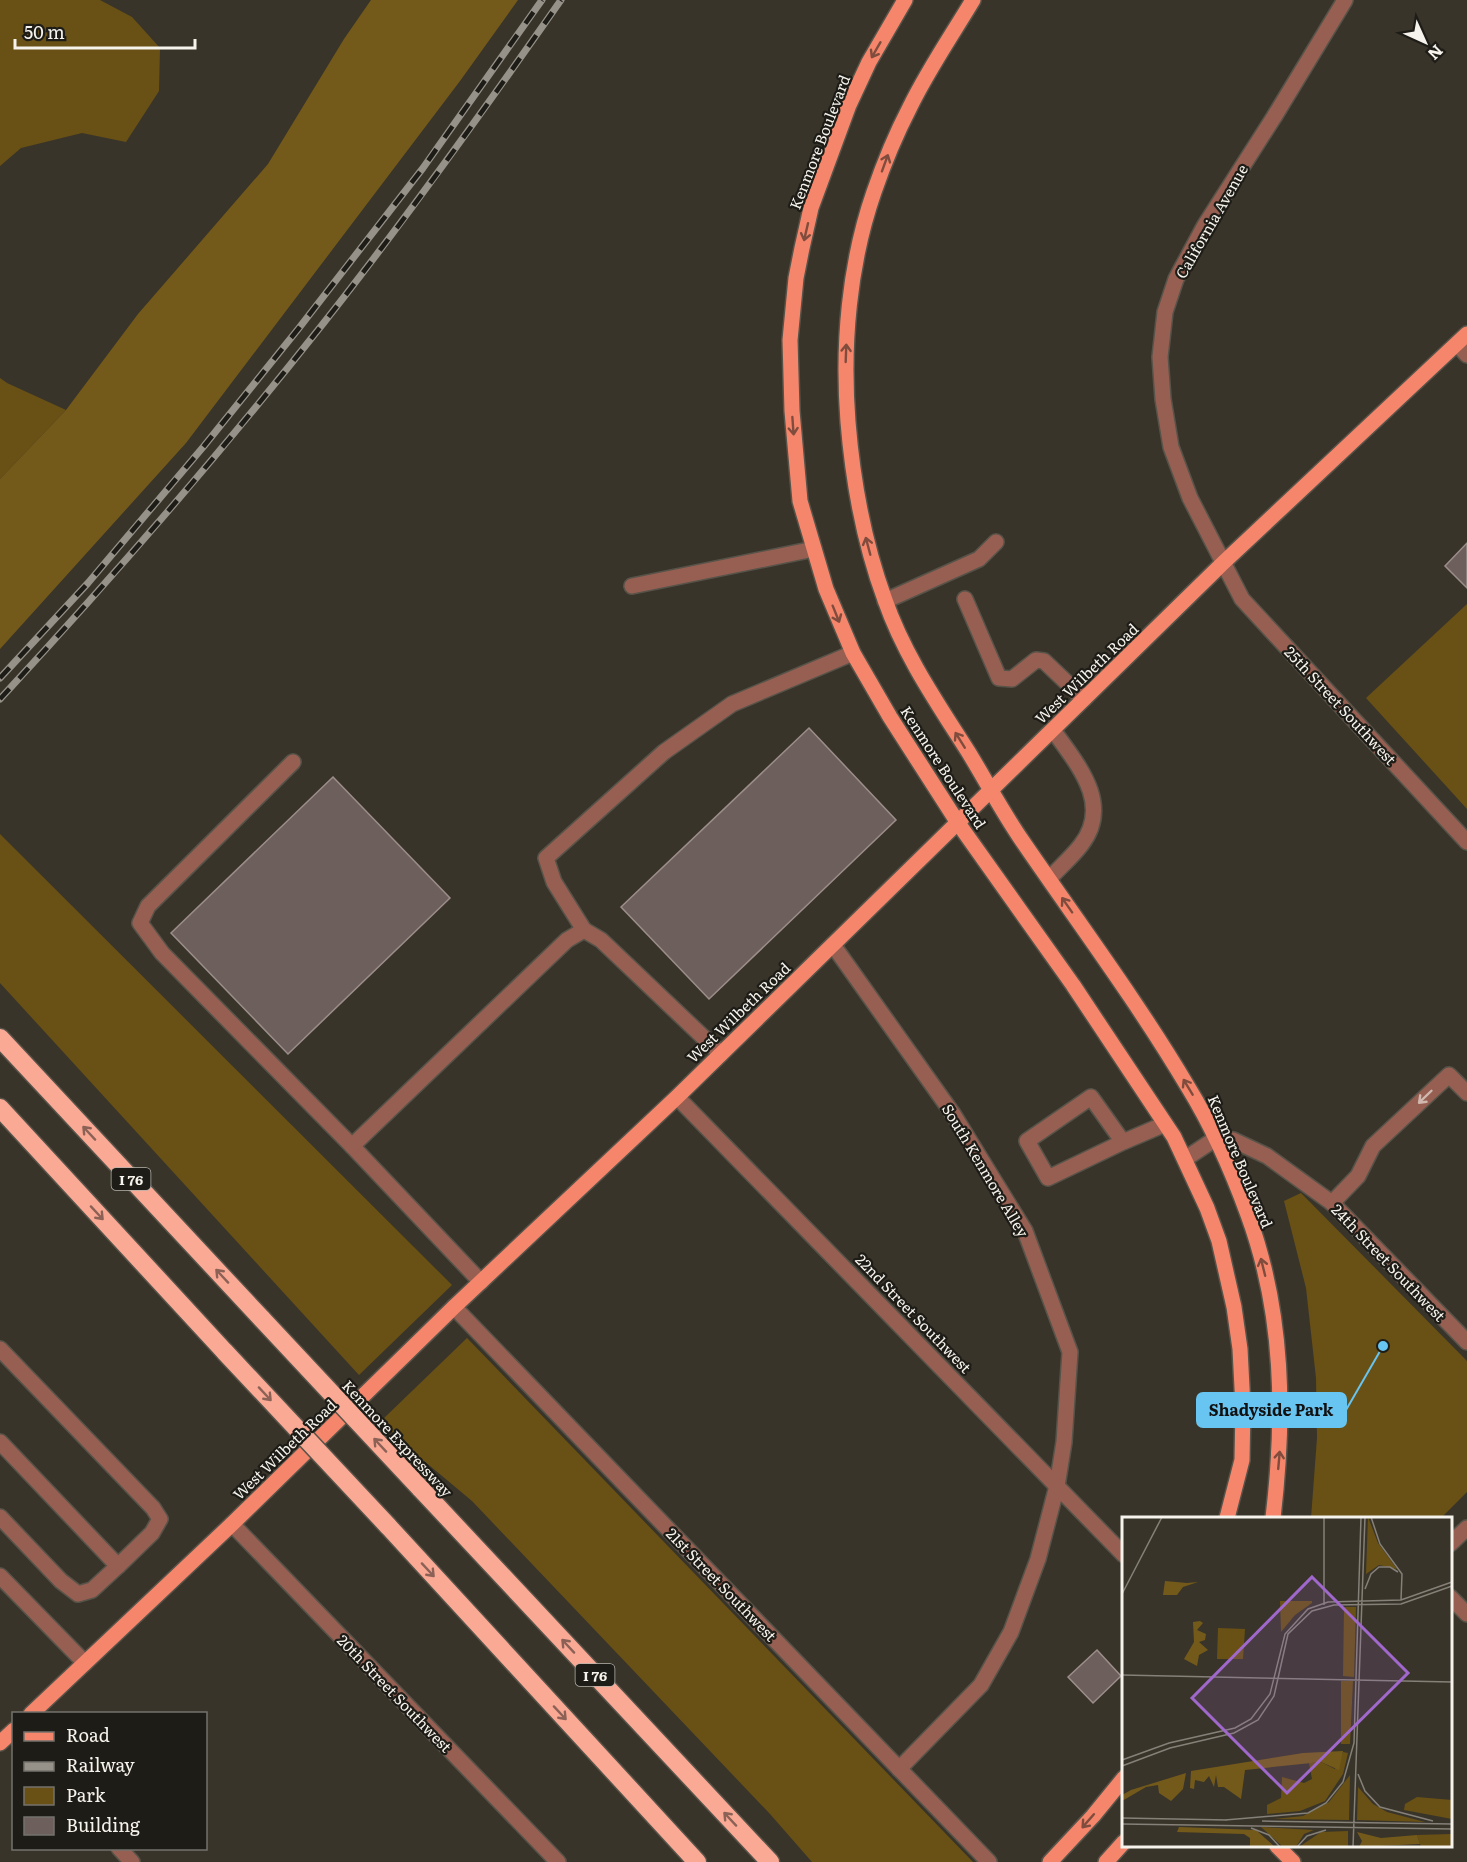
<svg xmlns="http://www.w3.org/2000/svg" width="1467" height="1862" viewBox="0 0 1467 1862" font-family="Literata,serif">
	<rect width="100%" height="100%" fill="#39342a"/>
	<g fill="#695115">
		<polygon points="0,0 100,0 132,17 160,48 159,91 126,142 82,133 21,148 0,166"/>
		<polygon points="0,378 7,383 66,410 0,479"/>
		<polygon points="1467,604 1467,809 1366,698"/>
		<polygon points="0,834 452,1285 359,1375 0,983"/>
		<polygon points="1301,1193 1467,1361 1467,1492 1441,1518 1311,1518 1317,1438 1316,1378 1306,1288 1284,1201"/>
		<polygon points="467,1338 973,1862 812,1862 770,1814 472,1501 399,1440 382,1420"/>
	</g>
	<polygon fill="#745a1a" points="371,0 518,0 460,81 186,443 0,649 0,479 66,410 138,314 268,164 344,39"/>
	<g fill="#6d5f5c" stroke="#9c8e8a" stroke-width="1.5">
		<polygon points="1467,543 1467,588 1445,566"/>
		<polygon points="809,728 896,820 709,999 621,907"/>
		<polygon points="333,777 450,898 288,1054 171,933"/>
		<polygon points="1097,1650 1121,1676 1093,1703 1068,1677"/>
	</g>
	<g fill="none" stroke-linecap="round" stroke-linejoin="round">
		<g stroke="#575349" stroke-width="18">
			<g id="minor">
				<polyline points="1345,0 1274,117 1205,225 1176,279 1165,312 1160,357 1163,399 1171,447 1190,498 1242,599 1467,842"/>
				<polyline points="1457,344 1467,355"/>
				<polyline points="632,586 814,549"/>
				<polyline points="965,599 999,678 1012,679 1036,660 1044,661 1084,699"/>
				<polyline points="885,601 979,559 996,542"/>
				<polyline points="293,762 148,906 140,923 162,953 352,1146 481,1282"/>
				<path d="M1049 879C1059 868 1072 857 1081 845 1113 804 1077 764 1053 730"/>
				<polyline points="584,930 554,882 546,858 664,752 732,704 853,653"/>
				<polyline points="833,945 953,1114 1025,1231 1070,1352 1064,1442 1057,1486 1038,1559 1011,1632 981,1685 899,1769"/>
				<polyline points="677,1097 1124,1555"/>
				<polyline points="1123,1142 1091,1097 1027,1141 1048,1178 1123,1142 1165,1124"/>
				<polyline points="352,1146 567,940 584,930 601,940 721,1054"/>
				<polyline points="1185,1159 1215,1139 1233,1140 1267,1156 1332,1203 1467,1342"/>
				<polyline points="1332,1203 1358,1176 1373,1146 1449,1075 1467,1093"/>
				<polyline points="454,1307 989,1862"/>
				<polyline points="0,1349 153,1508 160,1519 152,1533 118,1566 92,1590 78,1594 61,1581 0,1517"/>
				<polyline points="0,1442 118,1566"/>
				<polyline points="232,1524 558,1862"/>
				<polyline points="1450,1544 1467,1528"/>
				<polyline points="0,1576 85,1663"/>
				<polyline points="1450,1597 1467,1614"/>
				<polyline points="119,1848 132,1862"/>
			</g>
		</g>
		<g stroke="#575349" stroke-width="18">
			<g id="major">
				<polyline points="905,0 869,62 849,105 811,208 802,248 796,278 790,340 792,411 800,501 826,589 853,653 890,717 958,823 1073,985 1174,1137 1207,1208 1219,1241 1234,1307 1240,1349 1243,1407 1242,1460 1227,1518"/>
				<path d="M973 0C952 35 928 70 910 107 896 134 884 163 874 192 849 264 842 345 848 422 853 483 864 543 885 600 904 655 938 704 969 753 986 781 1002 811 1021 839 1077 921 1137 1001 1188 1087 1212 1126 1232 1171 1248 1215 1284 1313 1285 1416 1273 1518"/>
				<polyline points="31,1714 232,1524 454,1307 677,1097 1224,562 1467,334"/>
				<polyline points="0,1743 14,1730"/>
				<polyline points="1277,1846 1293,1862"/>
				<polyline points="1050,1862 1093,1816 1124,1778"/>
				<polyline points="1106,1862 1124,1842"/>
			</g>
		</g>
		<g stroke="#575349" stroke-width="21">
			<g id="highway">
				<polyline points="0,1038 262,1319"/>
				<polyline points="0,1108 225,1352"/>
				<polyline points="420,1488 770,1862"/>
				<polyline points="388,1526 697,1862"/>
			</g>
		</g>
		<use href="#minor" stroke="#965f52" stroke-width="15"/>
		<use href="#major" stroke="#f5866b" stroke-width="15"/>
		<use href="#highway" stroke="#faa995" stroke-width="18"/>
		<g stroke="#969289" stroke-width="7">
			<g id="rail">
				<polyline points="0,678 88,583 204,446 299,328 423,168 542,0"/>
				<path d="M0 699C112 578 220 454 322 325 406 219 484 110 561 0"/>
			</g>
		</g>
		<use href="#rail" stroke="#1e1c17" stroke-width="4.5" stroke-dasharray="14" stroke-linecap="butt"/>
		<g stroke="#575349" stroke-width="21" stroke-linecap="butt">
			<g id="highway-bridge">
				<polyline points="262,1319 420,1488"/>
				<polyline points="225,1352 388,1526"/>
			</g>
		</g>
		<use href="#highway-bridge" stroke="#faa995" stroke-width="18"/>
	</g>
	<defs><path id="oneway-shaft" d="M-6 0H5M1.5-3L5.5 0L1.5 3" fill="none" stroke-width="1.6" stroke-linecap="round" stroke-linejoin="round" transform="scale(1.5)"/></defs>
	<g stroke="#7f4c3d">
		<use href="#oneway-shaft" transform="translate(876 50) rotate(120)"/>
		<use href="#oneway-shaft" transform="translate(885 163) rotate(-70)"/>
		<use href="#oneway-shaft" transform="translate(806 232) rotate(103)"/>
		<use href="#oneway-shaft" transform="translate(846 353) rotate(-88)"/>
		<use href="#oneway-shaft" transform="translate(793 426) rotate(86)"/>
		<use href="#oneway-shaft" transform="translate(868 546) rotate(-105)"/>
		<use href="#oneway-shaft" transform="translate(836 614) rotate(68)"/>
		<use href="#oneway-shaft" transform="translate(960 740) rotate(-122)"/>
		<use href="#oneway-shaft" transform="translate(1067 905) rotate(-125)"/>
		<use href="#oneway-shaft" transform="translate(1188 1087) rotate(-121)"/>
		<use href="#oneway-shaft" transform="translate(1263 1267) rotate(-104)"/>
		<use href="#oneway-shaft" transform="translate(1279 1460) rotate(-85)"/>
		<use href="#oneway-shaft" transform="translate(1088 1821) rotate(131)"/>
	</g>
	<use stroke="#d0b8ae" href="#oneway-shaft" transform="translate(1425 1097) rotate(136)"/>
	<g stroke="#8c6256">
		<use href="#oneway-shaft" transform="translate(89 1133) rotate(-133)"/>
		<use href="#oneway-shaft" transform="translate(97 1213) rotate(47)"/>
		<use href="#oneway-shaft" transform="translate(222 1276) rotate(-133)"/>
		<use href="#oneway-shaft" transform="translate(265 1394) rotate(47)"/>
		<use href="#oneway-shaft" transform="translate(380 1445) rotate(-133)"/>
		<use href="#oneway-shaft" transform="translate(428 1570) rotate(47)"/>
		<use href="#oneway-shaft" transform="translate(568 1646) rotate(-133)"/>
		<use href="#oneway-shaft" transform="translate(560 1713) rotate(47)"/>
		<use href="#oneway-shaft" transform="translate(730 1819) rotate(-133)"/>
	</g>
	<g text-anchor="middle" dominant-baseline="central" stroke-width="4.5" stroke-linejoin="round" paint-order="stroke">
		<g fill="#1e1c17" stroke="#b5b2ac" stroke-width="1.5">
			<rect x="111.5" y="1168" width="39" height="22" rx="4.5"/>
			<rect x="575.5" y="1664" width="39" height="22" rx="4.5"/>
		</g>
		<g font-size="14" font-weight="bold" fill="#f6f3ec">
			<text x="131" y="1179">I 76</text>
			<text x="595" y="1675">I 76</text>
		</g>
		<g font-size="15" fill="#f6f3ec" stroke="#1e1c17">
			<text transform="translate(819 142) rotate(-69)">Kenmore Boulevard</text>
			<text transform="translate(1211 221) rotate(-60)">California Avenue</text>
			<text transform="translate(1086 673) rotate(-44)">West Wilbeth Road</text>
			<text transform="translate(1341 705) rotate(47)">25th Street Southwest</text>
			<text transform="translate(944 767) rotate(57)">Kenmore Boulevard</text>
			<text transform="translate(738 1012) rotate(-44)">West Wilbeth Road</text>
			<text transform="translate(1241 1161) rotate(67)">Kenmore Boulevard</text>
			<text transform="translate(986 1170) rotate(59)">South Kenmore Alley</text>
			<text transform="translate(1389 1262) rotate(46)">24th Street Southwest</text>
			<text transform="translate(914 1313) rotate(46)">22nd Street Southwest</text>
			<text transform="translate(398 1438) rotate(47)">Kenmore Expressway</text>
			<text transform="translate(284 1449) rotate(-44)">West Wilbeth Road</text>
			<text transform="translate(722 1584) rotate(46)">21st Street Southwest</text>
			<text transform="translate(395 1693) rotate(46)">20th Street Southwest</text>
		</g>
	</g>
	<g transform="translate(1122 1517)">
		<rect width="330" height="330" fill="#39342a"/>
		<path d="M246 0 256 26 275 52 257 48 244 57ZM158 84H190V86L173 98 159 115ZM222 90H234L232 160 221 159ZM96 111 123 112 121 142H95ZM219 164H231L228 227H219ZM221 235 226 236 221 257 203 284 178 294 145 297V288L159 281 160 260 182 266 190 262 187 246 199 245 213 252ZM228 258 227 303 152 302 181 299 207 285ZM236 270 251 287 265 295 303 305 235 303ZM295 280 330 283V302L282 293 283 287ZM139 310 192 313 182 317 174 330H161ZM226 314V330H177L199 315ZM330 317V330H299L295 318Z" fill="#695115"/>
		<path d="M43 64 65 66 76 65 61 70 55 78H41ZM78 104 81 106 75 113 84 117 83 123 77 125 86 133 77 138 75 149 62 142 72 125 71 105ZM221 234 217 253 199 245 123 253 119 282 102 270H96L94 258 92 270 87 259 82 265 73 263 72 272 68 271 69 254 181 236ZM64 256 61 272 49 284 37 276 36 268 24 270 0 284V278L9 273ZM57 310 134 313 153 330H128V321L122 317 55 315ZM235 315 259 321 295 318 298 327 237 330 240 324Z" fill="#745a1a"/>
		<path fill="none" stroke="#858078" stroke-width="1.5" d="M249 0 258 27 280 57 279 83M243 72 249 57 257 50H268L276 55M0 77 40 0M202 88V0M0 158 330 165M0 243 47 226 113 211 129 202 148 177 163 117 186 92 206 85 279 83 330 65M0 249 48 231 112 216 136 203 152 179 166 117 190 94 212 88 279 87 330 69M236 257 243 274 258 290 311 304M0 301 106 303M103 303 186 296 204 286 221 265 232 226 239 0M140 304 330 307M0 307 330 312M129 311 147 318 158 330M175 330 185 319 204 313M231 330 243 0"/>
		<path fill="#a068cc" fill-opacity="0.15" stroke="#a068cc" stroke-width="3" d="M190 60 286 156 165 276 70 181Z"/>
		<rect width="330" height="330" fill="none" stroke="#f6f3ec" stroke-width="3"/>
	</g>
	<path fill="none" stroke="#68c4f0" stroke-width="2" d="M1383 1346L1346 1410"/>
	<circle fill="#68c4f0" stroke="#1e1c17" stroke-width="2" cx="1383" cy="1346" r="6"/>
	<rect fill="#68c4f0" stroke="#68c4f0" stroke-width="2" x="1197" y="1393" width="149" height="34" rx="6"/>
	<g font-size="16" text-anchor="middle" font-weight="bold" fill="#111">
		<text x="1271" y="1416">Shadyside Park</text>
	</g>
	<rect x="12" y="1712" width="195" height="138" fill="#1e1c17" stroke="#74726c" stroke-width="1.5"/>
	<rect x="24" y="1732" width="30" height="9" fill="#f5866b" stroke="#74726c" stroke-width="1.5"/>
	<text x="66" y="1742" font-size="18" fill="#f6f3ec">Road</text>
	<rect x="24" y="1762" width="30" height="9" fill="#969289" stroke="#74726c" stroke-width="1.5"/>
	<text x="66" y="1772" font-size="18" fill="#f6f3ec">Railway</text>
	<rect x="24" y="1787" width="30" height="18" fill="#695115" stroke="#74726c" stroke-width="1.5"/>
	<text x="66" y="1802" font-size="18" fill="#f6f3ec">Park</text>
	<rect x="24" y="1817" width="30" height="18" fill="#6d5f5c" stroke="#74726c" stroke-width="1.5"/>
	<text x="66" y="1832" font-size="18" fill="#f6f3ec">Building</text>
	<g transform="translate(1425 42) rotate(135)" stroke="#1e1c17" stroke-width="4.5" paint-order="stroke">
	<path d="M0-4.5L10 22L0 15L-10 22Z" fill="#f6f3ec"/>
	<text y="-9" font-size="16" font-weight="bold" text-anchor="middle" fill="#f6f3ec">N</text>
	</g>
	<path d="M15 39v9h180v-9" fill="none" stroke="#f6f3ec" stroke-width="3"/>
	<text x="24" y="39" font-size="18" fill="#f6f3ec" stroke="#1e1c17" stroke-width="4.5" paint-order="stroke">50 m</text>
</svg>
